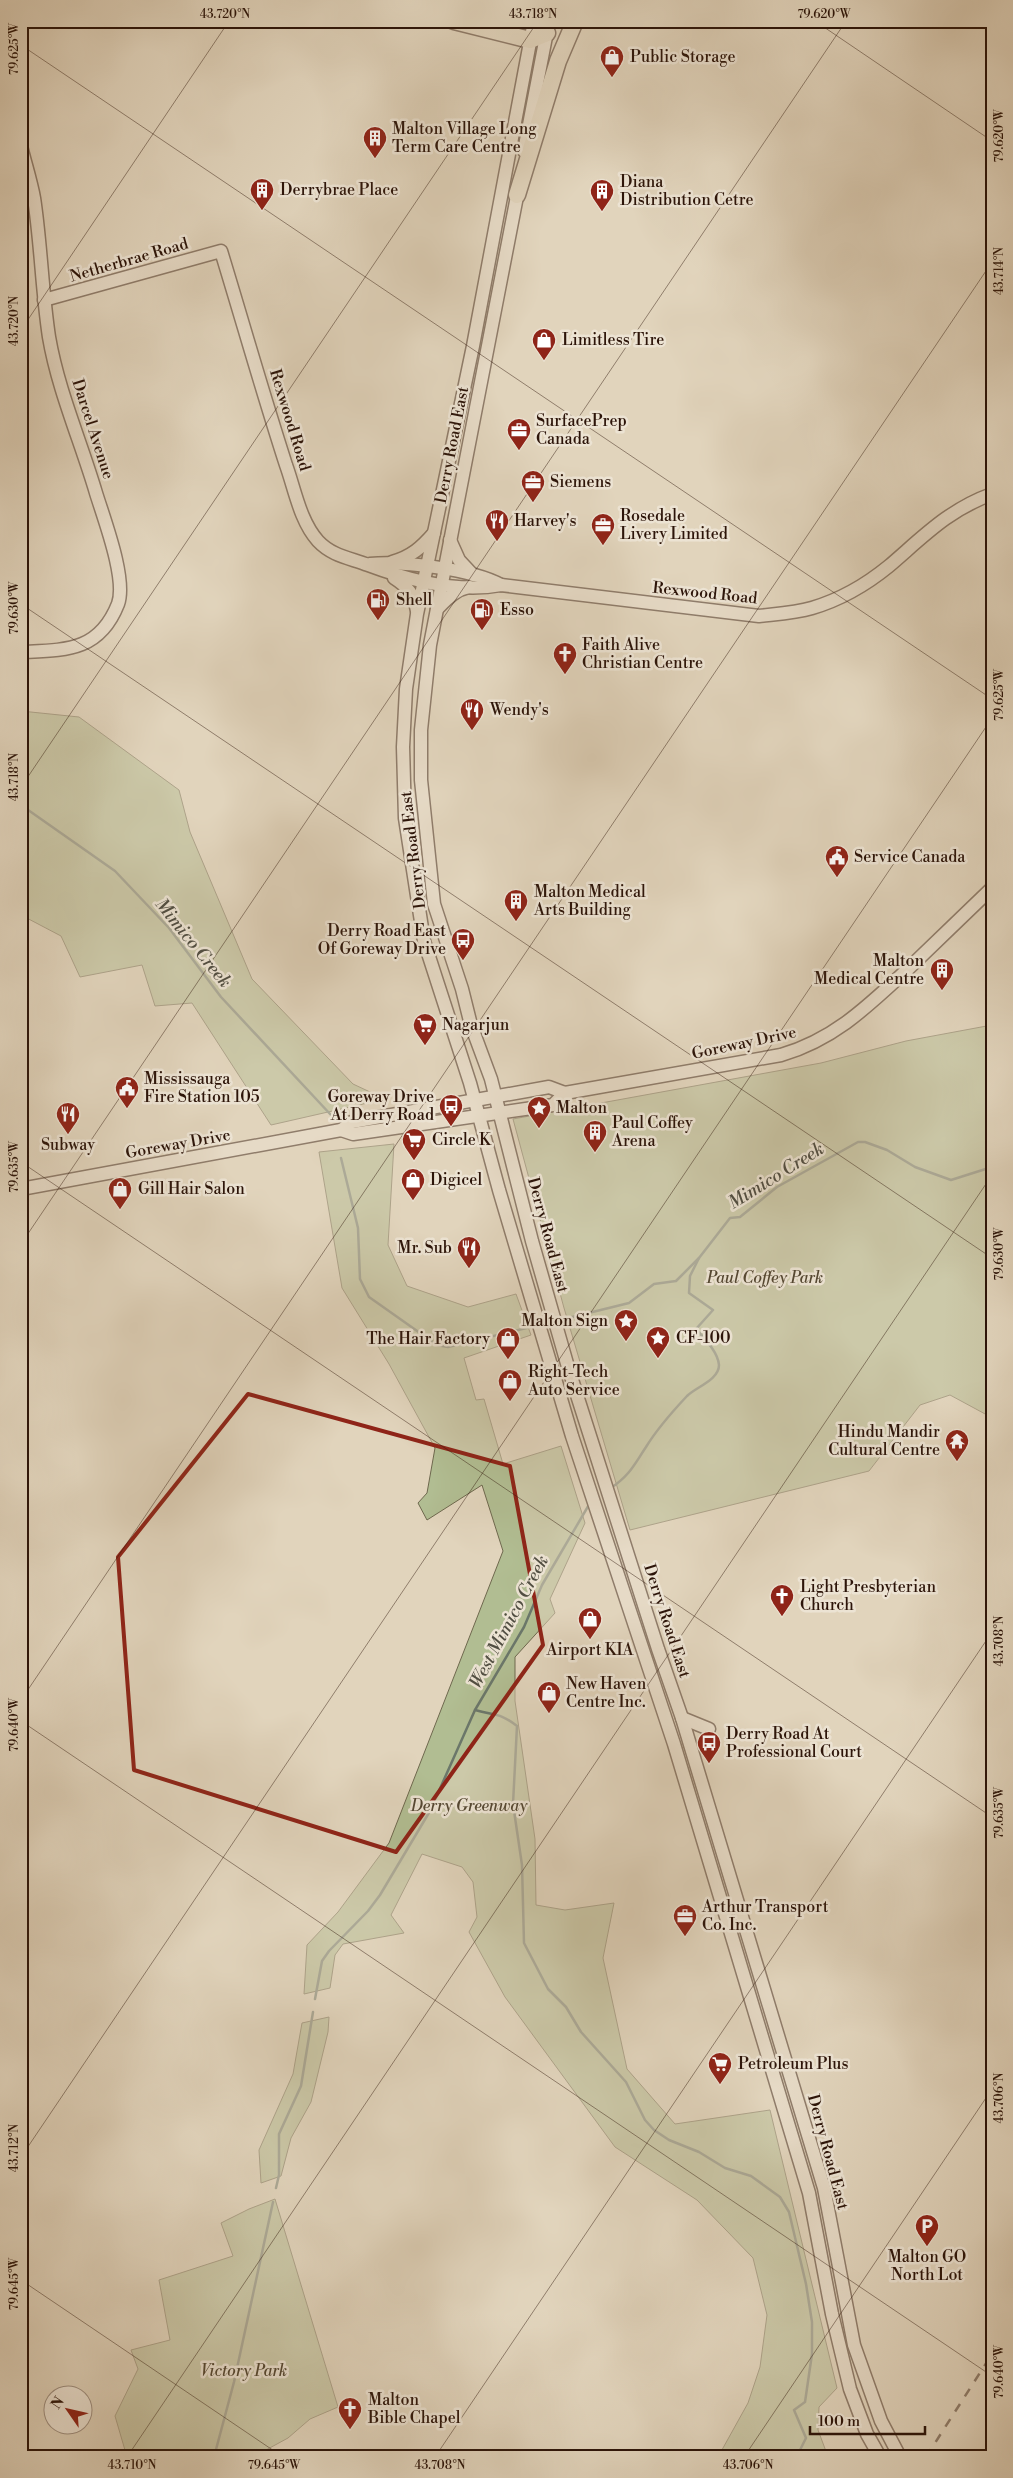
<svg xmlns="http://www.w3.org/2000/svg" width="1013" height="2478" viewBox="0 0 1013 2478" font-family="'Libre Bodoni',serif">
	<rect width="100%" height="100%" fill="#e1d4bc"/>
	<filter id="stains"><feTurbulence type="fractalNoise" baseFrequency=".004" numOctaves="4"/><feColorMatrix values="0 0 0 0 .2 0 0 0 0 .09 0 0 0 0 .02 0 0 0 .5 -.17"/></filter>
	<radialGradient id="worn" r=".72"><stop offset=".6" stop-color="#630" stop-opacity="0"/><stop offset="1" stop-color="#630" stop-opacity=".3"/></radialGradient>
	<g fill="#b1bd92" stroke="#6e684e">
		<polygon points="21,711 79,717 179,790 190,832 252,979 353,1084 385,1099 271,1125 192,1003 155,1006 142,965 80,977 61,936 21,915"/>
		<polygon points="992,1025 992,1429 987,1415 950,1395 920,1405 869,1471 630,1530 564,1308 513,1119 821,1063 906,1041"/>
		<polygon points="394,1144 388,1245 407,1286 468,1307 516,1294 531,1335 464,1358 476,1400 484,1399 503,1464 561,1446 585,1523 550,1599 555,1613 515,1657 515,1701 535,1839 536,1905 565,1910 614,1903 603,1958 627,2069 675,2124 770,2110 837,2388 819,2407 818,2430 827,2454 825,2457 718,2457 748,2403 760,2367 767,2315 753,2258 697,2200 615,2147 505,1997 469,1932 477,1917 473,1882 462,1867 422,1854 391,1915 404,1933 343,1944 335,1955 330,1988 304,1994 307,1945 338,1912 389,1843 503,1551 482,1485 427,1520 418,1503 427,1493 435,1448 389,1364 342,1288 319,1152"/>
		<polygon points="329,2017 328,2032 311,2102 291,2138 281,2176 261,2183 259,2150 293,2074 302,2023"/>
		<polygon points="275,2199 338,2407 310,2419 288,2438 253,2457 127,2457 115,2416 138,2369 131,2350 170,2340 159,2280 233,2256 221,2223 249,2209"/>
	</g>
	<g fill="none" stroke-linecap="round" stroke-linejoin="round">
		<g stroke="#6b776a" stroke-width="2.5">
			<polyline points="21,805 115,871 169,928 221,997 331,1115"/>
			<polyline points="341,1158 358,1228 360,1279 369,1297 437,1345 448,1347 535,1326"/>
			<polyline points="560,1320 629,1303 654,1284 676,1281 699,1258 730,1218 740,1217 777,1187 858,1142 865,1142 887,1150 915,1167 951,1180 992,1167"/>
			<path d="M611 1488C630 1475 634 1465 646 1447 657 1429 672 1412 687 1396 696 1387 719 1380 719 1365 718 1352 704 1338 696 1329L713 1310 689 1293 690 1276 699 1258"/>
			<path d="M475 1710C495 1716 499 1712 517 1726L513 1804 522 1865 524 1943 548 1989 566 2007 581 2032 626 2082 645 2120 654 2130 669 2140 699 2152 725 2168 751 2176 780 2197 789 2212 806 2284 812 2322V2354L805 2402 794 2410 806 2438 800 2450 789 2457"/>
			<polyline points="315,1999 322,1961 329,1951 368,1911 380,1895 430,1811 475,1710 524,1627 542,1585 590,1503"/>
			<polyline points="276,2188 279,2175 279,2134 301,2086 313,2012"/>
			<polyline points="214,2457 234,2382 273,2202"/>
		</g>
		<g stroke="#2c1409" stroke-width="15">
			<g id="secondary">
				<polyline points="534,21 473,346 417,614 406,689 403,747 405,818 424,941 470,1083 499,1190 572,1436 674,1744 809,2193 832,2314 850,2389 867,2434 880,2457"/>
				<path d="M21 146C25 163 31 181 34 198 41 244 42 291 49 337 58 390 81 442 96 493 104 519 127 579 118 604 99 652 65 650 21 652"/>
				<polyline points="524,151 549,21"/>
				<polyline points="519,186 430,645 421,730 421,780 434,904 462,989 471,1025 491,1079 532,1241 568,1367 658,1649 682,1718 824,2188 854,2345 881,2421 900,2457"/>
				<path d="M44 300 221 251C243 323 263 394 286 465 295 490 300 521 318 541 332 556 350 558 368 565 408 580 459 593 501 585L759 616C776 614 795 613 812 608 839 600 867 584 889 566 923 537 948 510 992 494"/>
				<polyline points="450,540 459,560 473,575"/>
				<path d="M392 562C411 557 422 547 434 533"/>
				<path d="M370 564C403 561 472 569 501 585"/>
				<path d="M394 578C408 587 414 594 417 611"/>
				<path d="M437 609C447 599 455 590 469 587"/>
				<polyline points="341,1130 353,1134 553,1105 565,1093"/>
				<path d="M21 1189 341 1130 352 1122 549 1087 565 1093 781 1055C835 1039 868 1006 909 968 937 941 964 915 992 888"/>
				<polyline points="682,1718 709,1729"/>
			</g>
		</g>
		<g stroke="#2c1409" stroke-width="19">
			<g id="highway">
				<polyline points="454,21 530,40 547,33"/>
				<polyline points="517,195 558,61 575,21"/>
			</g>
		</g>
		<use href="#secondary" stroke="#ece3d3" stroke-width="12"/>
		<use href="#highway" stroke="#e1d4bc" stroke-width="16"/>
		<polyline stroke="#2c1409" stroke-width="2.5" stroke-dasharray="9 9" stroke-linecap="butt" points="926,2457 992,2354"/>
	</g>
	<path d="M0 0H1013V2478H0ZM248 1394 510 1466 543 1645 396 1852 134 1770 118 1557Z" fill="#e1d4bc" fill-opacity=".55" fill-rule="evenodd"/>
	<path fill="none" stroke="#8f2418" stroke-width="4" stroke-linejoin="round" d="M248 1394 510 1466 543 1645 396 1852 134 1770 118 1557Z"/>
	<path fill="none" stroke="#2c1409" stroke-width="1" stroke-opacity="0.45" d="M815 21 992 141M21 45 992 699M21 330 229 21M21 604 992 1258M21 787 538 21M21 1162 992 1817M21 1244 846 21M21 1700 992 262M21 1721 992 2376M21 2157 992 718M21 2280 283 2457M127 2457 992 1175M435 2457 992 1632M744 2457 992 2089"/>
	<defs>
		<g id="shop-pin" transform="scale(1.25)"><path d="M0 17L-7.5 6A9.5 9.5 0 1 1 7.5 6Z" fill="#8f2418" stroke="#ece3d3"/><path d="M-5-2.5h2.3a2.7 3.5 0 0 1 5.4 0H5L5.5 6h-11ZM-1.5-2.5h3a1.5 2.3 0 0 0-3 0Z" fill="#fff"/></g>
		<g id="building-pin" transform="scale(1.25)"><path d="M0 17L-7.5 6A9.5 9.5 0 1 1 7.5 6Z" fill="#8f2418" stroke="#ece3d3"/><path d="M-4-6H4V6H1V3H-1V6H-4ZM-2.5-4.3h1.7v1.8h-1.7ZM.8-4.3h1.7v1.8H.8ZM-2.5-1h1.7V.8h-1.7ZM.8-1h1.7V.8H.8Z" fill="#fff"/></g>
		<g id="office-pin" transform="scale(1.25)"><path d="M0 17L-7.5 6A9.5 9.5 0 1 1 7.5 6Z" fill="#8f2418" stroke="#ece3d3"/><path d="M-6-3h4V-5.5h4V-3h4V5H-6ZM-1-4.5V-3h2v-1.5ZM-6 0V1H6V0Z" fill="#fff"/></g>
		<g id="restaurant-pin" transform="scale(1.25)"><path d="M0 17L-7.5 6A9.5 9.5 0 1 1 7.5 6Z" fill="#8f2418" stroke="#ece3d3"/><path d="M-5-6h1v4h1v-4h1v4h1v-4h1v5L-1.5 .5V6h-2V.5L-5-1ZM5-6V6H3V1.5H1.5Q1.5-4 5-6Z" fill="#fff"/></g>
		<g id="fuel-pin" transform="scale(1.25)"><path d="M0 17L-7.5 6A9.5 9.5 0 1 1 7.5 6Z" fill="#8f2418" stroke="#ece3d3"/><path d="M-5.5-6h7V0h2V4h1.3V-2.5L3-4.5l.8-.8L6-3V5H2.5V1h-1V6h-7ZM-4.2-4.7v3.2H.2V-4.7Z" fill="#fff"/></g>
		<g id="church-pin" transform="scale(1.25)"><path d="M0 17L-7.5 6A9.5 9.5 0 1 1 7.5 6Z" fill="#8f2418" stroke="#ece3d3"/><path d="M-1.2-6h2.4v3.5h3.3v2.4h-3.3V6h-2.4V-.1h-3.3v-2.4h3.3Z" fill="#fff"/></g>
		<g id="civic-pin" transform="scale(1.25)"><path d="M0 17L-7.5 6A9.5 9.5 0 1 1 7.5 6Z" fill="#8f2418" stroke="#ece3d3"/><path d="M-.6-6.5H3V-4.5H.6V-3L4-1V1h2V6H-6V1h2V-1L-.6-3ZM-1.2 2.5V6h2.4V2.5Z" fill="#fff"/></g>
		<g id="bus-pin" transform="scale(1.25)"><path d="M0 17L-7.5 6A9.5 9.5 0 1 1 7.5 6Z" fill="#8f2418" stroke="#ece3d3"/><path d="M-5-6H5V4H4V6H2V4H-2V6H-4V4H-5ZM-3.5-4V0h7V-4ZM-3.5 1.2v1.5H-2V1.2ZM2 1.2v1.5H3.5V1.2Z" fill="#fff"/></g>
		<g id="supermarket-pin" transform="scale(1.25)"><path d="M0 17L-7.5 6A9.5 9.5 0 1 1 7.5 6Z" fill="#8f2418" stroke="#ece3d3"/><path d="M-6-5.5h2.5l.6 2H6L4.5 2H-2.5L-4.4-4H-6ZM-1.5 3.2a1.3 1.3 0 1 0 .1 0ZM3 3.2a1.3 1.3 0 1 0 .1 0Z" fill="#fff"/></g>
		<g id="sight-pin" transform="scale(1.25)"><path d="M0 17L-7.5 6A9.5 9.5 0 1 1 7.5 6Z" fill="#8f2418" stroke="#ece3d3"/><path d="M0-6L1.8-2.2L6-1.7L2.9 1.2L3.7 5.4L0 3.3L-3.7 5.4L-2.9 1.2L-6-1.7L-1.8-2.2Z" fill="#fff"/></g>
		<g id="temple-pin" transform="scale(1.25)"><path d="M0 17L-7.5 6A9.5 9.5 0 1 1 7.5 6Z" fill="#8f2418" stroke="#ece3d3"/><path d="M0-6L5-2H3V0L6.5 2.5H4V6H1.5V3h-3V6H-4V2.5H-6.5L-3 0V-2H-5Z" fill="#fff"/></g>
		<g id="parking-pin" transform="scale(1.25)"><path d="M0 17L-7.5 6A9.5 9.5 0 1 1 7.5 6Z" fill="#8f2418" stroke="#ece3d3"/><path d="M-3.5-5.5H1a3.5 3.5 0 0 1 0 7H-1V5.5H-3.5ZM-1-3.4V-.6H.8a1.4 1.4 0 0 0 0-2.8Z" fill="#fff"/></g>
	</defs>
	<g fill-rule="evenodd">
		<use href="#shop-pin" x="612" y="57"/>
		<use href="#building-pin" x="375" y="138"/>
		<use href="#building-pin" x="262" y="190"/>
		<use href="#building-pin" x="602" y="191"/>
		<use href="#shop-pin" x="544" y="340"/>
		<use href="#office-pin" x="519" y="430"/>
		<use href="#office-pin" x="533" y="482"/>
		<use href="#restaurant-pin" x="497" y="521"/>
		<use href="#office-pin" x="603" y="525"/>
		<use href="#fuel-pin" x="378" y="600"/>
		<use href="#fuel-pin" x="482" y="610"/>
		<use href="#church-pin" x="565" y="654"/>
		<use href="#restaurant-pin" x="472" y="710"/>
		<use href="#civic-pin" x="837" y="857"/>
		<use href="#building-pin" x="516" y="901"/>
		<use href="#bus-pin" x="463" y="940"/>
		<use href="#building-pin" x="942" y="970"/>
		<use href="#supermarket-pin" x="425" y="1025"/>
		<use href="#civic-pin" x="127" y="1088"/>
		<use href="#bus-pin" x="451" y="1106"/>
		<use href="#sight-pin" x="539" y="1108"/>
		<use href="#restaurant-pin" x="68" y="1114"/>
		<use href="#building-pin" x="595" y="1132"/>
		<use href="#supermarket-pin" x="414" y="1140"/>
		<use href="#shop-pin" x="413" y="1180"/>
		<use href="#shop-pin" x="120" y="1189"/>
		<use href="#restaurant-pin" x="469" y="1248"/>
		<use href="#sight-pin" x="626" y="1321"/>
		<use href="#sight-pin" x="658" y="1338"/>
		<use href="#shop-pin" x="508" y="1339"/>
		<use href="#shop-pin" x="510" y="1381"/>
		<use href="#temple-pin" x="957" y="1441"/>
		<use href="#church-pin" x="782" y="1596"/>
		<use href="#shop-pin" x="590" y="1619"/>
		<use href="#shop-pin" x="549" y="1693"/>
		<use href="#bus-pin" x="709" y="1743"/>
		<use href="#office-pin" x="685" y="1916"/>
		<use href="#supermarket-pin" x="720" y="2064"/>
		<use href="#parking-pin" x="927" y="2226"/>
		<use href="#church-pin" x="350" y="2409"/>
	</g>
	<g text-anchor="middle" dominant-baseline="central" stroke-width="5" stroke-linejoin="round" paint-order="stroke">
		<g font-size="16" fill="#2c1409" stroke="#ece3d3" text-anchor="start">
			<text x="630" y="57">Public Storage</text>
			<text x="392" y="129">Malton Village Long<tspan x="392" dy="18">Term Care Centre</tspan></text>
			<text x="620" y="182">Diana<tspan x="620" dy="18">Distribution Cetre</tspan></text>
			<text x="280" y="190">Derrybrae Place</text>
			<text x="562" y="340">Limitless Tire</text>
			<text x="536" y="421">SurfacePrep<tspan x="536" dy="18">Canada</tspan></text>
			<text x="550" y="482">Siemens</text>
			<text x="620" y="516">Rosedale<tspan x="620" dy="18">Livery Limited</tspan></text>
			<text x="514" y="521">Harvey's</text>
			<text x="396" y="600">Shell</text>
			<text x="500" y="610">Esso</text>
			<text x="582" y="645">Faith Alive<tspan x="582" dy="18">Christian Centre</tspan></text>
			<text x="490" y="710">Wendy's</text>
			<text x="854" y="857">Service Canada</text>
			<text x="534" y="892">Malton Medical<tspan x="534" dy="18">Arts Building</tspan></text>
			<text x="446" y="931" text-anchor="end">Derry Road East<tspan x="446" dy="18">Of Goreway Drive</tspan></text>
			<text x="924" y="961" text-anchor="end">Malton<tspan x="924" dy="18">Medical Centre</tspan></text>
			<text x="442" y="1025">Nagarjun</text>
			<text x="144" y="1079">Mississauga<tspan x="144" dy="18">Fire Station 105</tspan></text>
			<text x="434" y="1097" text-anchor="end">Goreway Drive<tspan x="434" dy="18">At Derry Road</tspan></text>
			<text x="556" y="1108">Malton</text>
			<text x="612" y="1123">Paul Coffey<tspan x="612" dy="18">Arena</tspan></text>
			<text x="432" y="1140">Circle K</text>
			<text x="68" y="1145" text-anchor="middle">Subway</text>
			<text x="430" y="1180">Digicel</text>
			<text x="138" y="1189">Gill Hair Salon</text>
			<text x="452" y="1248" text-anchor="end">Mr. Sub</text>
			<text x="608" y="1321" text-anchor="end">Malton Sign</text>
			<text x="676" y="1338">CF-100</text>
			<text x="490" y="1339" text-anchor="end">The Hair Factory</text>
			<text x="528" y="1372">Right-Tech<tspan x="528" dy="18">Auto Service</tspan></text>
			<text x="940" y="1432" text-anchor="end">Hindu Mandir<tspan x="940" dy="18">Cultural Centre</tspan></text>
			<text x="800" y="1587">Light Presbyterian<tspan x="800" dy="18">Church</tspan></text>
			<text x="590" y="1650" text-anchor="middle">Airport KIA</text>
			<text x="566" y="1684">New Haven<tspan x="566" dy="18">Centre Inc.</tspan></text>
			<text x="726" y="1734">Derry Road At<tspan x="726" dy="18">Professional Court</tspan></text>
			<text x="702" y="1907">Arthur Transport<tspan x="702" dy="18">Co. Inc.</tspan></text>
			<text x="738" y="2064">Petroleum Plus</text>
			<text x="927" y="2257" text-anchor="middle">Malton GO<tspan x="927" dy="18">North Lot</tspan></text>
			<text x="368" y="2400">Malton<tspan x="368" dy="18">Bible Chapel</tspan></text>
		</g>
		<g font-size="16" fill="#2c1409" stroke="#ece3d3">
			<text transform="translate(129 260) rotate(-16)">Netherbrae Road</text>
			<text transform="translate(290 420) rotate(73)">Rexwood Road</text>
			<text transform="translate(93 429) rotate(72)">Darcel Avenue</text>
			<text transform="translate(452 445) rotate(-79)">Derry Road East</text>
			<text transform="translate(705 593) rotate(6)">Rexwood Road</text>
			<text transform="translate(413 850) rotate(-97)">Derry Road East</text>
			<text transform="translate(744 1043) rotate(-12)">Goreway Drive</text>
			<text transform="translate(178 1144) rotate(-10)">Goreway Drive</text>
			<text transform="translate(548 1235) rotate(75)">Derry Road East</text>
			<text transform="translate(667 1621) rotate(72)">Derry Road East</text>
			<text transform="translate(828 2152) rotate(75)">Derry Road East</text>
		</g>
		<g font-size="16" font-style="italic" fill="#544732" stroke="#ece3d3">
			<text x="765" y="1278">Paul Coffey Park</text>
			<text x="469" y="1806">Derry Greenway</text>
			<text x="244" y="2371">Victory Park</text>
		</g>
		<g font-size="18" font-style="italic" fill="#514e42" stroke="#ece3d3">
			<text transform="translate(193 943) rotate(51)">Mimico Creek</text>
			<text transform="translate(776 1176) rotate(-32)">Mimico Creek</text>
			<text transform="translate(509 1622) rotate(-62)">West Mimico Creek</text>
		</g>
	</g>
	<rect width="1013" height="2478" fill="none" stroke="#e1d4bc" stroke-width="55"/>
	<g transform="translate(68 2410) rotate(304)"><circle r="24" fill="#ece3d3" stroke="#9f9082"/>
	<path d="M0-4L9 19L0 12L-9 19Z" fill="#8f2418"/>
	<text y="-8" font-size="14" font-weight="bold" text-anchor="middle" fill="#2c1409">N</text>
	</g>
	<path d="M810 2426v8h115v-8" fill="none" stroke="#2c1409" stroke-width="2.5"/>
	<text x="818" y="2426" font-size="15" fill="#2c1409" stroke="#ece3d3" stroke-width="4" paint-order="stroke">100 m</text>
	<rect x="28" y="28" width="958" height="2422" fill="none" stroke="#2c1409" stroke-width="2"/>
	<g font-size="12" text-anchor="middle" fill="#2c1409">
		<text x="225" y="18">43.720°N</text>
		<text x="533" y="18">43.718°N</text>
		<text x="824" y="18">79.620°W</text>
		<text transform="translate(14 49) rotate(-90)" y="4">79.625°W</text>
		<text transform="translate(999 136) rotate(-90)" y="4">79.620°W</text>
		<text transform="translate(999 271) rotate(-90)" y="4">43.714°N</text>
		<text transform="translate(14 321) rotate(-90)" y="4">43.720°N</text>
		<text transform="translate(14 608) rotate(-90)" y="4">79.630°W</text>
		<text transform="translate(999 695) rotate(-90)" y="4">79.625°W</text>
		<text transform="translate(14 777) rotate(-90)" y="4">43.718°N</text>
		<text transform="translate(14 1167) rotate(-90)" y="4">79.635°W</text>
		<text transform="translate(999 1254) rotate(-90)" y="4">79.630°W</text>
		<text transform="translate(999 1641) rotate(-90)" y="4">43.708°N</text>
		<text transform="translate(14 1725) rotate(-90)" y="4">79.640°W</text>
		<text transform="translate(999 1813) rotate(-90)" y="4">79.635°W</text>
		<text transform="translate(999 2098) rotate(-90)" y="4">43.706°N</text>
		<text transform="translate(14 2148) rotate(-90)" y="4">43.712°N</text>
		<text transform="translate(14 2284) rotate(-90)" y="4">79.645°W</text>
		<text transform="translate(999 2372) rotate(-90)" y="4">79.640°W</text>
		<text x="132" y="2469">43.710°N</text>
		<text x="274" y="2469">79.645°W</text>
		<text x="440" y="2469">43.708°N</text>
		<text x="748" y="2469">43.706°N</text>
	</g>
	<rect width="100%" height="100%" filter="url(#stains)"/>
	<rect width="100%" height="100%" fill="url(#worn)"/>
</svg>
